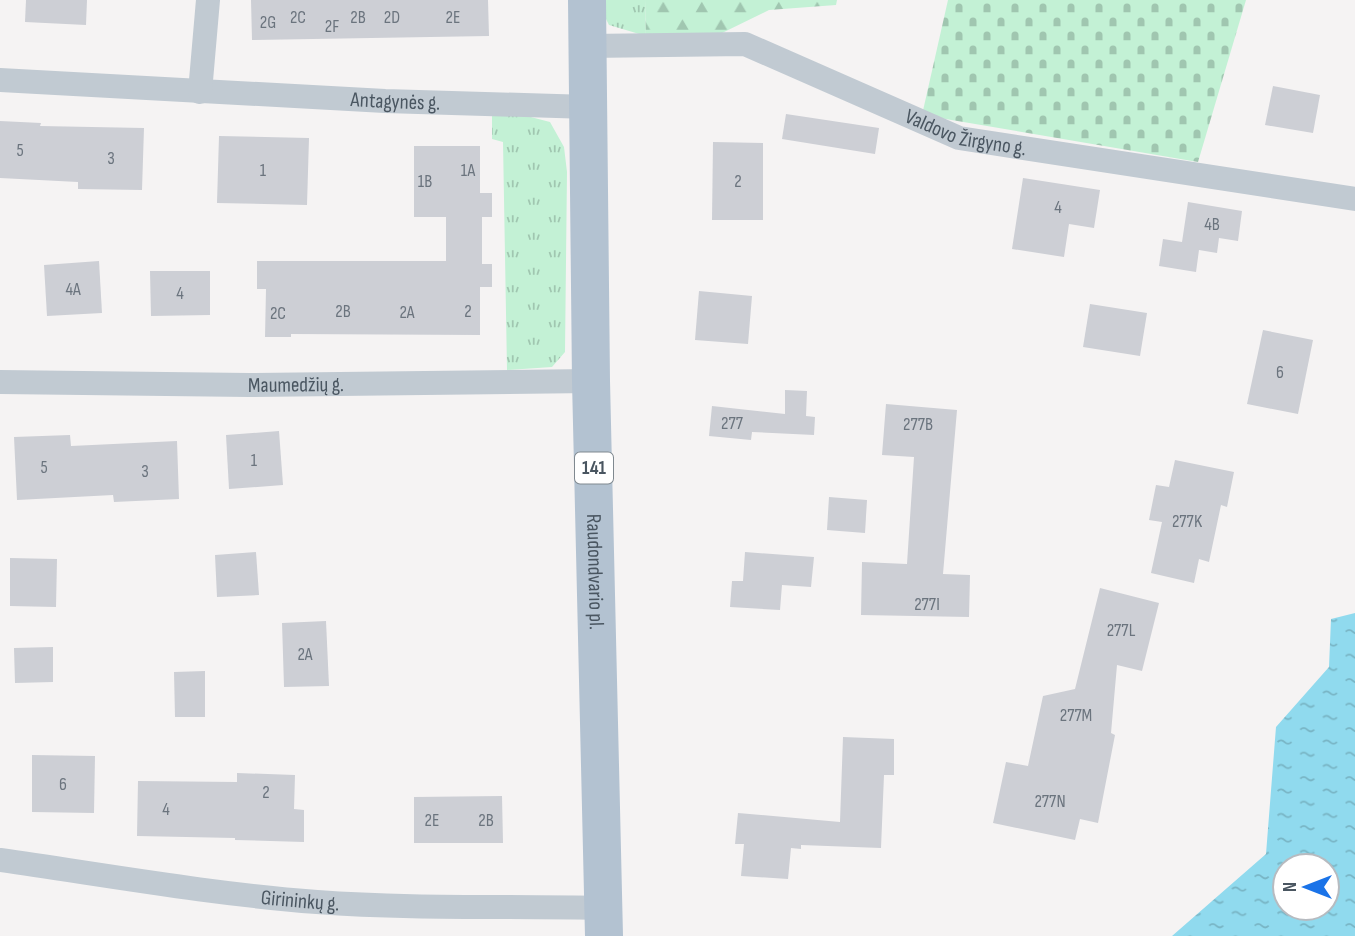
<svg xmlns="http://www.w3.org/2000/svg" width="1355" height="936" viewBox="0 0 1355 936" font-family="'Sofia Sans Condensed',sans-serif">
	<defs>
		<pattern id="grass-tufts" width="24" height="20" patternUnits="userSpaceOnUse" patternTransform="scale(1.75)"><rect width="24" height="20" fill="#c3f1d5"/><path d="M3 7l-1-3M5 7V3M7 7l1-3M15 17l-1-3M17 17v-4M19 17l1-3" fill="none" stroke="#a0c6b0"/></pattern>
		<pattern id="forest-firs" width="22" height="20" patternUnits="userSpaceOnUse" patternTransform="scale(1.75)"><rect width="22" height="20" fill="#c3f1d5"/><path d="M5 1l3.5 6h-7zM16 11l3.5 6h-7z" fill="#a0c6b0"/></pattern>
		<pattern id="cemetery-stones" width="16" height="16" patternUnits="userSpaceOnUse" patternTransform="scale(1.75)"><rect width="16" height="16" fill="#c3f1d5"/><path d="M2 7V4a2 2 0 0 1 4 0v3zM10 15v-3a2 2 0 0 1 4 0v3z" fill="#a0c6b0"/></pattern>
		<pattern id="water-ripples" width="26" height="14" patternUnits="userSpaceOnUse" patternTransform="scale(1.75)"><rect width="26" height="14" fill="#90daee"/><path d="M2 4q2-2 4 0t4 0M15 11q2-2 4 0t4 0" fill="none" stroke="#78b4c4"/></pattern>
	</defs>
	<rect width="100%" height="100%" fill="#f5f3f3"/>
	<g fill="url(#grass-tufts)">
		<polygon points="603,0 645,0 646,36 609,25 603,13"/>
		<polygon points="492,115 523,115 550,122 564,147 567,172 565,352 552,367 507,370 503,142 492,139"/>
	</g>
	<polygon fill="url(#forest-firs)" points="645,0 837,0 836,5 769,10 722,33 646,36"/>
	<polygon fill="url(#cemetery-stones)" points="948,0 1246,0 1198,162 922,115"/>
	<path fill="url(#water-ripples)" fill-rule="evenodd" d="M1355 613V936H1172L1266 854 1276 727 1329 667 1331 619ZM1285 866H1327V908H1285Z"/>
	<g fill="#cdcfd5">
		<polygon points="26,0 87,0 86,25 25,22"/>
		<polygon points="251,0 488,0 489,36 252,40"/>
		<polygon points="1273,86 1320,95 1313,133 1265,125"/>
		<polygon points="786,114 879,128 875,154 782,139"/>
		<polygon points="0,121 41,123 40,126 144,128 142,190 78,189 78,182 0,178"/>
		<polygon points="219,136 309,138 307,205 217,203"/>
		<polygon points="713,142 763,143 763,220 712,220"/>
		<polygon points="414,146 480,146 480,193 492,193 492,217 482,217 482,264 492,264 492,287 480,287 480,335 291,334 291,337 265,337 266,289 257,289 257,261 446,261 446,217 414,217"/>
		<polygon points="1023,178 1100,190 1094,228 1069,224 1064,257 1012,249"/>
		<polygon points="1188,202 1242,211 1238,241 1219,238 1217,253 1199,250 1196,272 1159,266 1163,239 1182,242"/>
		<polygon points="99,261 102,313 47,316 44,265"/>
		<polygon points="150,271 210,271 210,315 151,316"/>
		<polygon points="699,291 752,296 748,344 695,340"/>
		<polygon points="1090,304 1147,313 1140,356 1083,347"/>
		<polygon points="1263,330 1313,340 1298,414 1247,404"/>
		<polygon points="785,390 807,391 806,416 815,417 814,435 752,432 751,440 709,436 712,406 785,414"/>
		<polygon points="886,404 957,410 943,574 970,575 969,617 861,615 862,562 907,564 914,457 882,455"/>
		<polygon points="279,431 283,485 229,489 226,435"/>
		<polygon points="70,435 71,446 177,441 179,499 114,502 113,495 17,500 14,437"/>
		<polygon points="1175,460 1234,472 1227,507 1221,505 1209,562 1199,559 1194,583 1151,573 1162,522 1149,520 1156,485 1169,487"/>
		<polygon points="829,497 867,500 865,533 827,530"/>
		<polygon points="256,552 259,595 217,597 215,555"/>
		<polygon points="745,552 814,557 811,587 782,585 780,610 730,607 732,581 743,581"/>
		<polygon points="10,558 57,559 56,607 10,606"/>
		<polygon points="1100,588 1159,603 1142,671 1117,665 1111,733 1115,735 1098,823 1080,819 1075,840 993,823 1006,762 1028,766 1043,696 1075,689"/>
		<polygon points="326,621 329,686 284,687 282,623"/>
		<polygon points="53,647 53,682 15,683 14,648"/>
		<polygon points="205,671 205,717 175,717 174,672"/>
		<polygon points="843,737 894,739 894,775 884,775 881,848 801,845 801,849 791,848 788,879 741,876 744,844 735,844 738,813 840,822"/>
		<polygon points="32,755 95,756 94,813 32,812"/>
		<polygon points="237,773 295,775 294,809 304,810 304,842 235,840 235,838 137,836 138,781 237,782"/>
		<polygon points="502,796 503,843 414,843 414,797"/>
	</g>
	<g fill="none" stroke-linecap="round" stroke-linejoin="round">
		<g stroke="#c1cad2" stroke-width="24">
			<path id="s1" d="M588 46 745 44 959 138 1355 199"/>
			<path id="s2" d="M0 80 385 101 589 107"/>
			<polyline points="200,92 208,0"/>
			<path id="s3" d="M0 382 249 385 591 381"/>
			<path id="s4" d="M0 860C105 875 211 894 317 902 412 909 509 906 604 908"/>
		</g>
		<path stroke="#b3c2d1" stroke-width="38" id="s5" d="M587 0 591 381 604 936"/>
	</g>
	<g text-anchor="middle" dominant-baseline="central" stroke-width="7" stroke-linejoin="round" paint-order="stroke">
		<g font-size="18" fill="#6b747e">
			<text x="298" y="17">2C</text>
			<text x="358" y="17">2B</text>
			<text x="392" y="17">2D</text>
			<text x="453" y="17">2E</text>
			<text x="268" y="22">2G</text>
			<text x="332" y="26">2F</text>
			<text x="20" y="150">5</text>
			<text x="111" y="158">3</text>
			<text x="263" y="170">1</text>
			<text x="468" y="170">1A</text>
			<text x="425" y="181">1B</text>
			<text x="738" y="181">2</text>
			<text x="1058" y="207">4</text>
			<text x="1212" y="224">4B</text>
			<text x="73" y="289">4A</text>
			<text x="180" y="293">4</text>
			<text x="343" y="311">2B</text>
			<text x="468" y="311">2</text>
			<text x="407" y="312">2A</text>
			<text x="278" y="313">2C</text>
			<text x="1280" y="372">6</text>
			<text x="732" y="423">277</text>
			<text x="918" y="424">277B</text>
			<text x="254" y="460">1</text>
			<text x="44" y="467">5</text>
			<text x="145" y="471">3</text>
			<text x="1187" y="521">277K</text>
			<text x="927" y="604">277I</text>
			<text x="1121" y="630">277L</text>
			<text x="305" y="654">2A</text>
			<text x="1076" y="715">277M</text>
			<text x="63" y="784">6</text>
			<text x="266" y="792">2</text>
			<text x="1050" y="801">277N</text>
			<text x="166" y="809">4</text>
			<text x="432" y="820">2E</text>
			<text x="486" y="820">2B</text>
		</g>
		<rect fill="#fff" stroke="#808990" stroke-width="2" x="575" y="452.5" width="38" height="31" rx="5"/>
		<g font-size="19" font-weight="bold" fill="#4a5661">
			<text x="594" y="468">141</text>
		</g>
		<g font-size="21" fill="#4a5661" stroke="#fff">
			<text stroke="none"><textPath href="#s2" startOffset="396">Antagynės g.</textPath></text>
			<text stroke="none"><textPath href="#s1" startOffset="396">Valdovo Žirgyno g.</textPath></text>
			<text stroke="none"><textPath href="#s3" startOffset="296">Maumedžių g.</textPath></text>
			<text stroke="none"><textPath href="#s5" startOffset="572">Raudondvario pl.</textPath></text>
			<text stroke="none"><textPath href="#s4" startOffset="303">Girininkų g.</textPath></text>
		</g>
	</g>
	<g transform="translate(1306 887) rotate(270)"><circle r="33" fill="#ffffff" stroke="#b7bbc0" stroke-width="2"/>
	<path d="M0-5L12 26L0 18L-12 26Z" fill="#1a73e8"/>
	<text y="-10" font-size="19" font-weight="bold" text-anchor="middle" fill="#4a5661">N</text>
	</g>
</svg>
